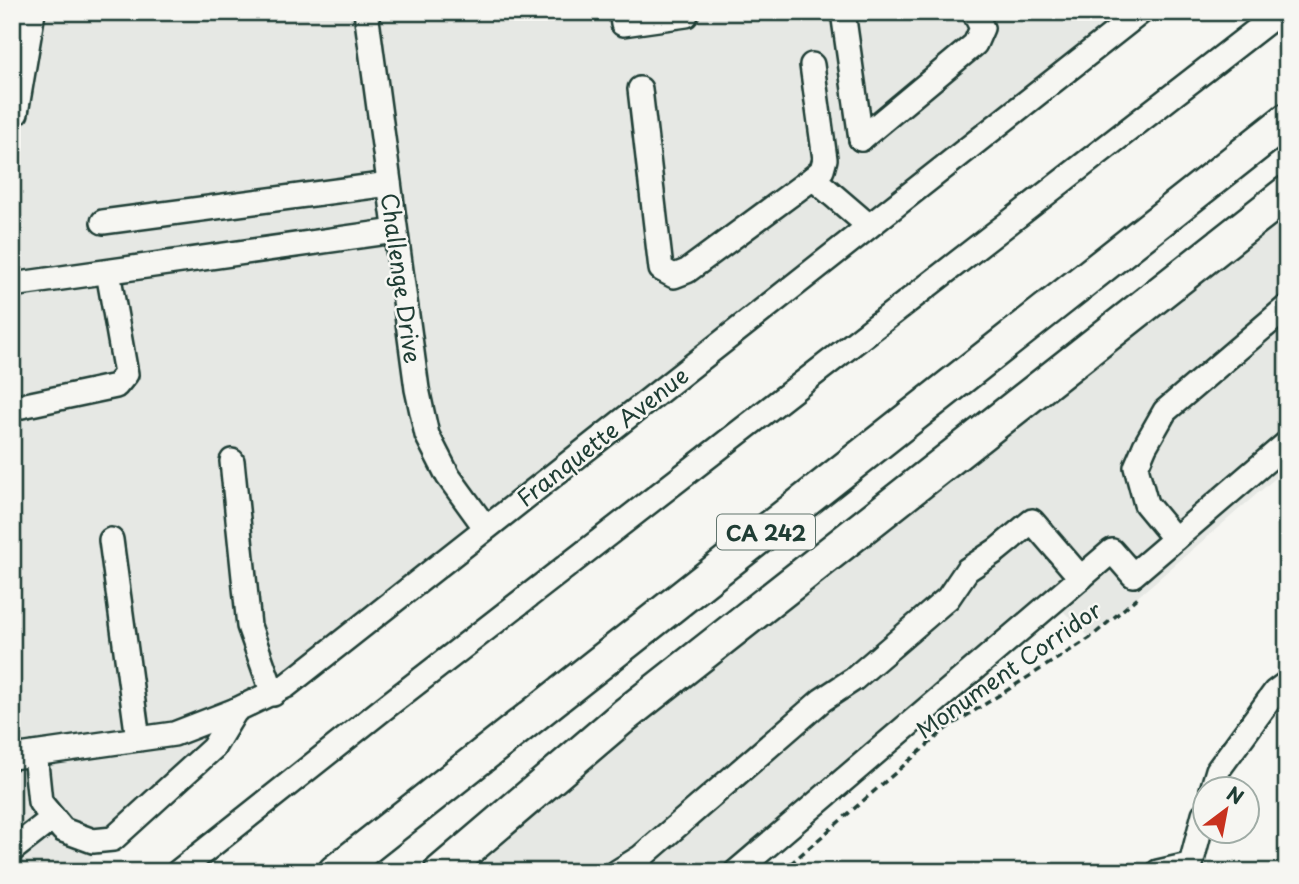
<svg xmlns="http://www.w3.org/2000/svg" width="1299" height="884" viewBox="0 0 1299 884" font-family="'Playpen Sans',sans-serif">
	<rect width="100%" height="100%" fill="#f6f6f2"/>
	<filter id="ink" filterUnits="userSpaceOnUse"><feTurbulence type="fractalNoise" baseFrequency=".0143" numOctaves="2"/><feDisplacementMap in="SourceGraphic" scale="14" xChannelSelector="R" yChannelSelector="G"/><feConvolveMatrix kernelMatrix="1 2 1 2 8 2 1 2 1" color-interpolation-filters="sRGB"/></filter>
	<g filter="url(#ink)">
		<g fill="#e6e8e4">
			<polygon points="12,12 1141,12 236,710 213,748 76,872 23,872 12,834"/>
			<polygon points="1287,197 1287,468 1090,638 1062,610 757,872 441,872"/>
		</g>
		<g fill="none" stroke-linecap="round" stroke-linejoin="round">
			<g stroke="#1f3d34" stroke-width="28">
				<g id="minor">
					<polyline points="366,12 417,389 427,435 448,476 485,527"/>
					<polyline points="621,12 623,24 686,15"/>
					<polyline points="843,12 861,139"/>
					<polyline points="812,65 825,159 822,170 813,178"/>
					<polyline points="640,89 661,269 674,276 687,271 813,178 869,226"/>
					<polyline points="12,116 16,113 33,12"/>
					<polyline points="861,139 975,44 982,28 974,12"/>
					<polyline points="103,222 389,184"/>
					<polyline points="12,285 395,231"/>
					<polyline points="12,408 116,386 126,374 108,272"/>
					<polyline points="232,461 249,626 273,694"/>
					<polyline points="1175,539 1146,504 1136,467 1145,446 1165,411 1287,307"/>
					<polyline points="111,540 138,739"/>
					<polyline points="35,754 40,802 63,830 93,841 113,839 213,748 236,710"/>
					<polyline points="12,757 174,734 236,710 286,686 1141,12"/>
					<polyline points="1212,790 1218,770 1275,692 1287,683"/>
					<polyline points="12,850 53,818"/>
					<polyline points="178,872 383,709 1280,12"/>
					<polyline points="617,872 641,857 822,700 854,679 948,598 967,570 997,550 1032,521 1081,578"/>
					<polyline points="736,872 1112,551 1133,575 1287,443"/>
					<polyline points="1158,872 1189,865"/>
					<polyline points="1189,872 1204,814"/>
				</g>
			</g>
			<g stroke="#1f3d34" stroke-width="38">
				<g id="highway">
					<polyline points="335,872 1287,120"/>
					<polyline points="441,872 625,715 1287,193"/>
				</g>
			</g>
			<polyline stroke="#1f3d34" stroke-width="3.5" stroke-dasharray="7 5" stroke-linecap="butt" points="781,872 947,728 1090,638 1139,596"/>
			<use href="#minor" stroke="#f6f6f2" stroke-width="23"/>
			<use href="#highway" stroke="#f6f6f2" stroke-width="33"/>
		</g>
	</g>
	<g text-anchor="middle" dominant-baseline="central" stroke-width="5" stroke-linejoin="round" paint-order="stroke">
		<rect fill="#f6f6f2" stroke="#60746d" stroke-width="2" x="717" y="514.5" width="98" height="35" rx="5"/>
		<g font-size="21" font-weight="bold" fill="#1f3d34">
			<text x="766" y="532">CA 242</text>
		</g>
		<g font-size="23" fill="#1f3d34" stroke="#f6f6f2">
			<text transform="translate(402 278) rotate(82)">Challenge Drive</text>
			<text transform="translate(602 436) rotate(-38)">Franquette Avenue</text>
			<text transform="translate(1008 669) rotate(-35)">Monument Corridor</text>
		</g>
	</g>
	<rect width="1299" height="884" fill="none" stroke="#f6f6f2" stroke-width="42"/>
	<rect x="21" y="21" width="1257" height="842" fill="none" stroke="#1f3d34" stroke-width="2.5" filter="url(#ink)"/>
	<g transform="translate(1226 810) rotate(32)"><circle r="33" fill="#f6f6f2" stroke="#a0aca6" stroke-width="2"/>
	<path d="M0-5L12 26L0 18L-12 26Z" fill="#c8321e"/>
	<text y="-10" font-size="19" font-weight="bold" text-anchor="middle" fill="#1f3d34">N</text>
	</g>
</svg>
